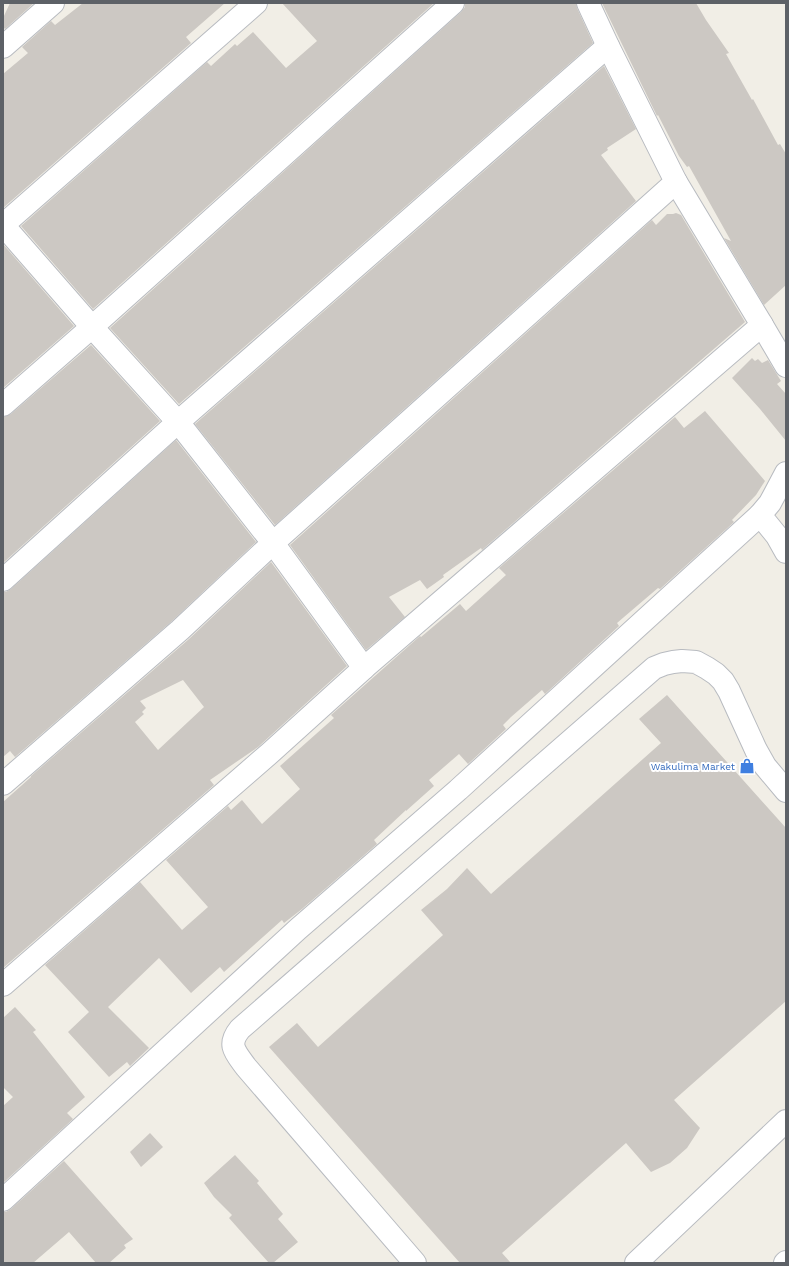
<svg xmlns="http://www.w3.org/2000/svg" width="789" height="1266" viewBox="0 0 789 1266" font-family="'Work Sans',sans-serif">
	<rect width="100%" height="100%" fill="#f1eee6"/>
	<g fill="#ccc8c3" fill-rule="evenodd">
		<polygon points="10,3 34,3 5,29 3,27 3,18"/>
		<polygon points="83,3 225,3 186,37 191,43 3,208 3,74 28,53 22,47 51,21 55,25"/>
		<polygon points="282,3 434,3 93,309 21,226 207,62 211,66 235,44 237,46 253,32 286,68 317,41"/>
		<polygon points="465,3 576,3 577,8 593,43 179,404 110,328 461,12 465,7"/>
		<polygon points="602,3 696,3 706,20 729,53 726,54 752,100 753,99 778,145 780,144 786,154 786,285 764,305 724,238 731,241 689,166 687,167 679,156 658,115 657,116"/>
		<polygon points="604,66 636,129 607,148 608,150 601,155 636,201 275,525 195,424"/>
		<polygon points="676,213 681,215 745,322 482,550 481,548 443,575 444,577 427,589 420,580 389,597 405,617 366,650 290,545 652,220 656,225 667,214 673,214"/>
		<polygon points="3,244 74,326 3,388"/>
		<polygon points="91,345 160,421 3,563 3,417 11,414"/>
		<polygon points="752,358 755,361 758,359 762,363 768,360 781,381 777,384 786,394 786,441 760,409 732,378"/>
		<polygon points="705,411 765,481 756,495 732,520 734,522 660,589 658,588 617,623 619,626 545,694 542,690 511,717 503,725 506,729 468,764 459,754 429,780 434,786 406,811 406,810 374,840 377,844 302,909 284,923 282,920 224,972 220,967 191,993 159,958 108,1007 149,1048 130,1066 127,1062 109,1077 68,1032 89,1012 45,965 140,882 182,930 208,907 166,860 228,806 231,810 242,800 262,824 300,789 280,766 334,718 331,715 420,636 421,637 460,604 466,611 506,575 499,568 675,417 684,428"/>
		<polygon points="176,440 256,542 172,621 15,757 10,751 3,757 3,592 6,592 11,589"/>
		<path d="M271 562 347 666 258 747 210 780 214 785 3 968V802L31 777V776L189 639ZM183 680 204 707 158 750 135 722 144 714 142 712 146 708 140 701Z"/>
		<polygon points="667,695 786,828 786,1001 674,1100 700,1128 687,1148 670,1163 651,1172 626,1143 502,1253 511,1263 460,1263 269,1047 297,1023 318,1047 443,935 421,910 447,889 467,868 491,894 661,743 639,719"/>
		<polygon points="15,1007 36,1030 33,1032 85,1097 67,1113 73,1119 3,1183 3,1106 13,1097 3,1087 3,1018"/>
		<polygon points="150,1133 163,1147 141,1167 130,1152"/>
		<polygon points="235,1155 259,1181 257,1183 283,1214 278,1219 298,1242 273,1263 269,1263 229,1218 232,1215 214,1197 204,1183"/>
		<polygon points="64,1161 133,1239 124,1245 126,1248 109,1263 96,1263 69,1232 33,1263 3,1263 3,1212 6,1212 11,1209"/>
	</g>
	<g fill="none" stroke-linecap="round" stroke-linejoin="round">
		<g stroke="#b8bbc0" stroke-width="24">
			<g id="minor">
				<polyline points="3,47 53,3"/>
				<polyline points="3,225 92,327 178,422 273,543 364,668"/>
				<polyline points="3,225 256,3"/>
				<polyline points="762,325 786,366"/>
				<polyline points="3,405 92,327 453,3"/>
				<polyline points="786,473 770,503 760,515 777,536 786,552"/>
				<polyline points="3,580 178,422 608,46"/>
				<polyline points="3,784 180,630 273,543 676,182 608,46 588,3"/>
				<polyline points="3,985 270,753 364,668 762,325 676,182"/>
				<polyline points="3,1200 298,929 458,790 760,515"/>
				<path d="M415 1263 246 1067C235 1052 227 1045 240 1029L654 668 664 664 673 662 682 661 696 662 707 668 716 674 723 681 729 691 756 750 765 766 786 791"/>
				<polyline points="636,1263 786,1121"/>
				<polyline points="785,1263 786,1262"/>
			</g>
		</g>
		<use href="#minor" stroke="#fff" stroke-width="22"/>
	</g>
	<defs>
		<g id="shop-bare" transform="scale(1.2)"><path d="M-5-2.5h2.3a2.7 3.5 0 0 1 5.4 0H5L5.5 6h-11ZM-1.5-2.5h3a1.5 2.3 0 0 0-3 0Z" fill="#3f7fe0" stroke="#fff" stroke-width="2.5" paint-order="stroke"/></g>
	</defs>
	<g fill-rule="evenodd">
		<use href="#shop-bare" x="747" y="766"/>
	</g>
	<g text-anchor="middle" dominant-baseline="central" stroke-width="4" stroke-linejoin="round" paint-order="stroke">
		<g font-size="10" fill="#366cbe" stroke="#fff" text-anchor="end">
			<text x="735" y="766">Wakulima Market</text>
		</g>
	</g>
	<rect width="789" height="1266" fill="none" stroke="#5d6167" stroke-width="8"/>
</svg>
